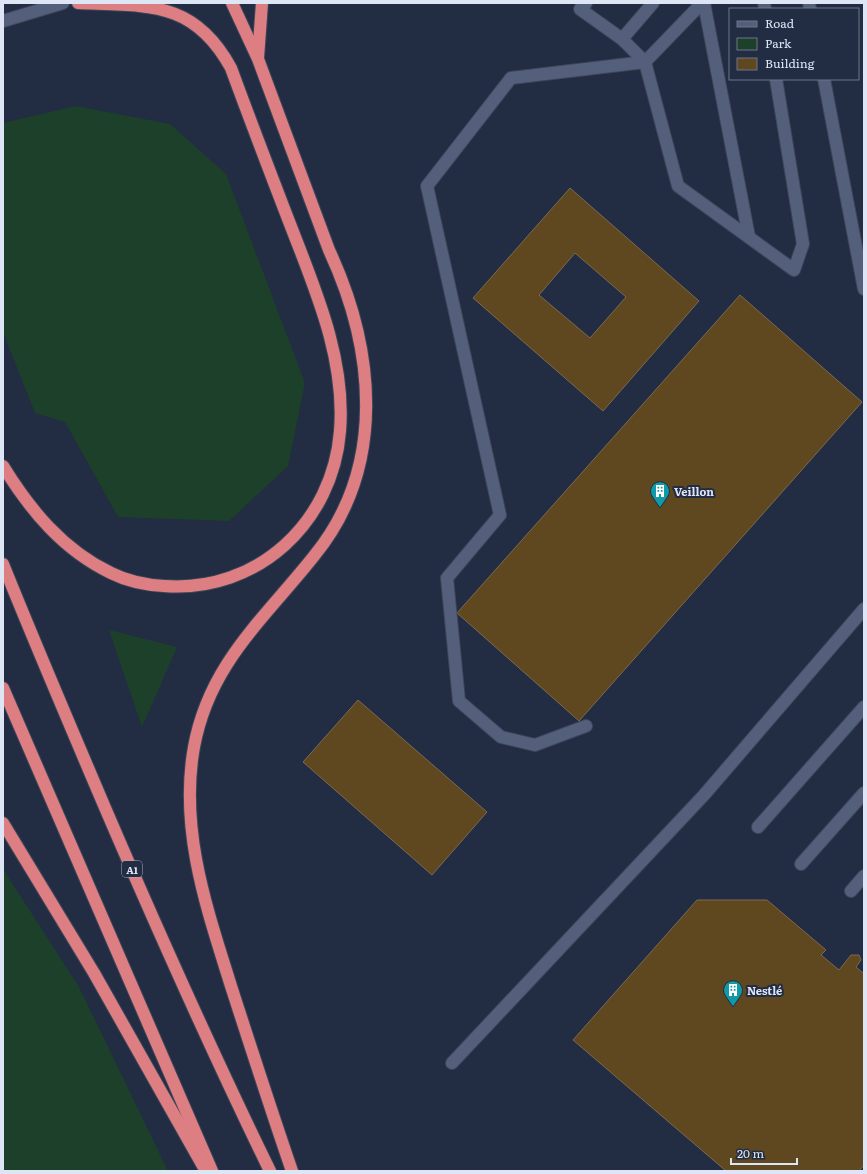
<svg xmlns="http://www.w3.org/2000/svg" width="867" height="1174" viewBox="0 0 867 1174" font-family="Literata,serif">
	<rect width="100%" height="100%" fill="#222c43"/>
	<g fill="#1c4029">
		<polygon points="76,106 170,124 226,174 305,383 288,466 229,521 118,517 65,422 35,413 3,332 3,123"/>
		<polygon points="109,630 177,647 142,727"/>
		<polygon points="3,869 79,987 168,1171 3,1171"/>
	</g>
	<g fill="#5f471f" stroke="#7c6a50" fill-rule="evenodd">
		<path d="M570 188 699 301 603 411 473 298ZM575 253 626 297 590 338 539 295Z"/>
		<polygon points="740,295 862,402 579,721 457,613"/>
		<polygon points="358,700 487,812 432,875 303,762"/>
		<polygon points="697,900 767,900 826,950 821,955 839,970 851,955 859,955 861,960 856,967 864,974 864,1165 859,1171 726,1171 573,1040"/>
	</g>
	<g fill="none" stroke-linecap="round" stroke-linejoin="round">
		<g stroke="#3e465a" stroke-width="14">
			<g id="lane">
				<polyline points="586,3 580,9 622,39 653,3"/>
				<polyline points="704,3 749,237"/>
				<polyline points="764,3 765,9"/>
				<polyline points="809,3 810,9"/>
				<polyline points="622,39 645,62 678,186 794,270 803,244 776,79"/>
				<polyline points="824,79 864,289"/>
				<polyline points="586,726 535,745 501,737 459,701 447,578 500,515 427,186 511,78 645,62 702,3"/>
				<polyline points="758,827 864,707"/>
				<polyline points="801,864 864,793"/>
				<polyline points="851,891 864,876"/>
				<polyline points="452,1063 704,795 864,609"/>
			</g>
		</g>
		<g stroke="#3e465a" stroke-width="14">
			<polyline id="secondary" points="3,21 63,3"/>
		</g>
		<g stroke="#3e465a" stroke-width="14">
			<g id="highway">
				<path d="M232 3 258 59 329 250C375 349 387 467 314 556 264 619 209 664 194 747 179 830 207 909 231 986 251 1048 271 1110 292 1171"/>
				<polyline points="258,58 262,3"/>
				<path d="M3 466C30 510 63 550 111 573 127 581 146 585 164 586 258 593 333 522 340 431 346 359 315 289 290 224 270 172 250 120 231 68 194 0 148 6 78 3"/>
				<path d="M3 564C36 646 71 728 106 810 158 931 212 1052 270 1171"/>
				<polyline points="3,688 212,1171"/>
				<polyline points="3,823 94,973 203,1166"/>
			</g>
		</g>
		<use href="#lane" stroke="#54607b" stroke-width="12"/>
		<use href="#secondary" stroke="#54607b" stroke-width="12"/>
		<use href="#highway" stroke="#dd7f82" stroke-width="12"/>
	</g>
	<defs>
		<g id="building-pin" transform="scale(1)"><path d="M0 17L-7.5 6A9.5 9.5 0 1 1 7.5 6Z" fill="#0f9aa8" stroke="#222c43"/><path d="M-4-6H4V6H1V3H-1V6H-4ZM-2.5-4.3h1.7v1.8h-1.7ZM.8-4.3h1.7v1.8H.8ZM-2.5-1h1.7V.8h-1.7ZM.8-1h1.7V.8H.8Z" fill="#fff"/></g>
	</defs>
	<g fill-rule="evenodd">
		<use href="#building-pin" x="660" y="491"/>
		<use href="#building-pin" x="733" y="990"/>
	</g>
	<g text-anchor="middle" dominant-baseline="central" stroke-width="4" stroke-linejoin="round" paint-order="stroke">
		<rect fill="#222c43" stroke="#a6aec0" stroke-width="1" x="122" y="861" width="20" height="16" rx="3"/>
		<g font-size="10" font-weight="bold" fill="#dee5f5">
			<text x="132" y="869">A1</text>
		</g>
		<g font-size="11" font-weight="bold" fill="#dee5f5" stroke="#222c43" text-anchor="start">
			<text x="674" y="491">Veillon</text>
			<text x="747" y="990">Nestlé</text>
		</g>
	</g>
	<rect width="867" height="1174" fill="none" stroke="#dee5f5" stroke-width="8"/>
	<rect x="729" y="8" width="130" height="72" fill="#222c43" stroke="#6d768a"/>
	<rect x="737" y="21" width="20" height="6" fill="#54607b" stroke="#6d768a"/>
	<text x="765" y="28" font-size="12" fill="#dee5f5">Road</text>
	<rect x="737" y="38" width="20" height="12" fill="#1c4029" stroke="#6d768a"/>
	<text x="765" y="48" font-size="12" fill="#dee5f5">Park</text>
	<rect x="737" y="58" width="20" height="12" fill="#5f471f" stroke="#6d768a"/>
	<text x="765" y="68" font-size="12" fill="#dee5f5">Building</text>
	<path d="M731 1158v6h66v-6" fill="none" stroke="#dee5f5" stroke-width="2"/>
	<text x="737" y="1158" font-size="12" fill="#dee5f5" stroke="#222c43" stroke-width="3" paint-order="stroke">20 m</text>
</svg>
